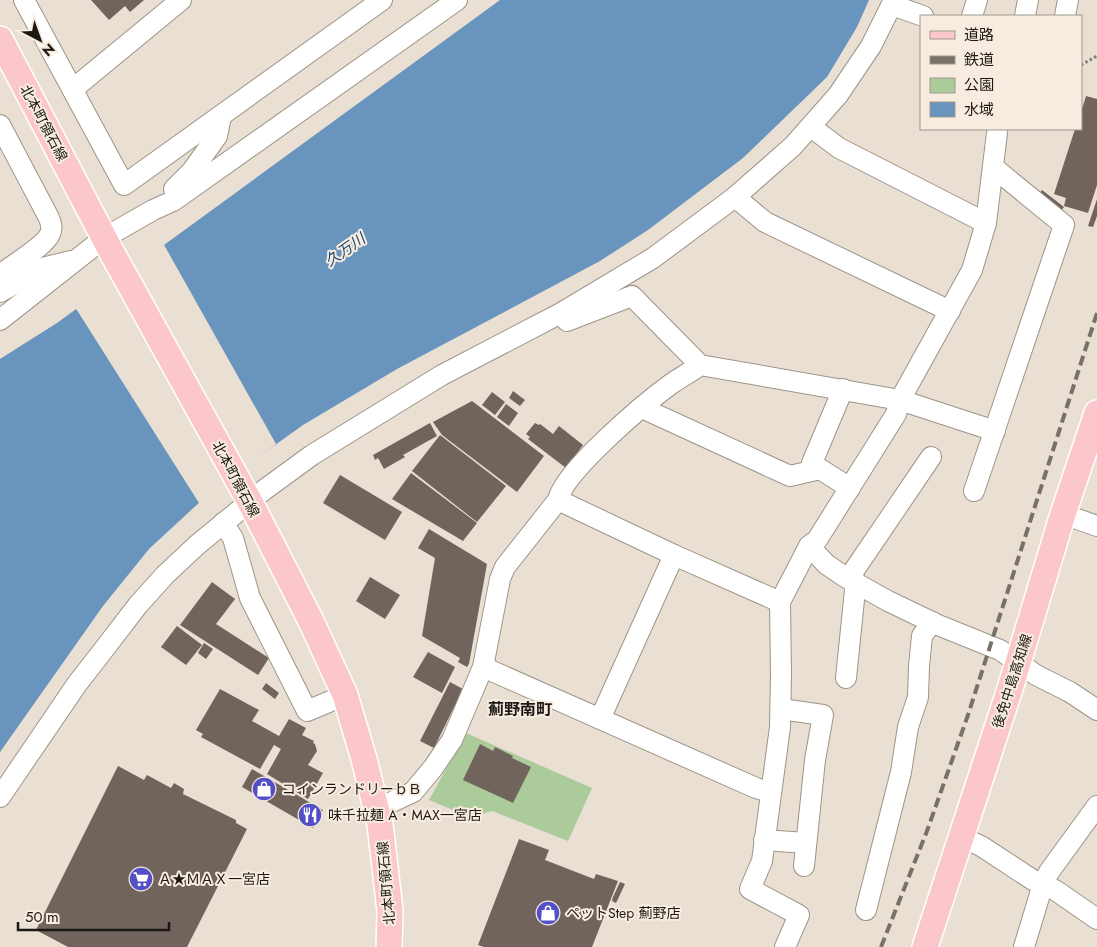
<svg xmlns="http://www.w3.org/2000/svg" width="1097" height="947" viewBox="0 0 1097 947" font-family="Jost,'Noto Sans JP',sans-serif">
	<rect width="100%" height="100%" fill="#e9dfd2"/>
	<polygon fill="#abcb9b" points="466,733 592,788 568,841 492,811 470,817 429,800"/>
	<polygon fill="#6894be" points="500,0 869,0 857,27 827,77 743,158 648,230 600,261 397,369 303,425 215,488 149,549 103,606 0,752 0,359 57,323"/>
	<polygon fill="#e9dfd2" points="163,243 276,444 199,503 75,307"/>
	<g fill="#71645c">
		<polygon points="91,0 144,0 130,12 125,6 109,20"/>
		<polygon points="1086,96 1097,99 1097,185 1088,213 1064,206 1066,198 1054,194 1075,129 1081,129 1081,112"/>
		<polygon points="1042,190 1064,207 1061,211 1039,194"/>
		<polygon points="1097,199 1097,216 1093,227 1088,226"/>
		<polygon points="513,391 525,400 520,406 509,398"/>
		<polygon points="492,392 505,402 495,415 482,405"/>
		<polygon points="472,401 544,456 517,492 442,435 433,422"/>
		<polygon points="506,404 518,413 509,426 497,417"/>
		<polygon points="430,423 437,436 403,455 405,457 384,469 378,458 375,460 373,455"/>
		<polygon points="535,423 539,425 540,424 553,434 559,426 583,445 566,468 528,439 530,437 526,434"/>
		<polygon points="440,435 506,486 477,522 412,471"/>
		<polygon points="411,473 477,523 463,541 392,499"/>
		<polygon points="340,475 402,512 385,540 323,503"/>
		<polygon points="429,529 487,564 469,664 467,667 458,662 460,658 422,636 435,558 418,548"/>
		<polygon points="370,577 400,595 385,619 356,601"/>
		<polygon points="212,582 235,599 216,624 269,658 258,675 180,625"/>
		<polygon points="177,626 202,645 186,665 161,647"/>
		<polygon points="204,643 213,649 206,659 198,653"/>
		<polygon points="428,652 455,667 442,693 413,677"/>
		<polygon points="450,682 463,689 434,748 420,741"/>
		<polygon points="266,683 279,693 275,699 262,689"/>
		<polygon points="220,689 259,710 252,721 279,736 289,719 306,728 302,735 314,741 313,743 315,744 317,751 308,765 323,773 308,799 267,774 281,749 274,745 260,769 201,737 203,734 196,730"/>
		<polygon points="480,744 493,751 495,747 513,756 512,758 531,767 513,803 463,780"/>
		<polygon points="118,766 144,780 147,775 171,788 174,783 184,789 183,794 236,820 236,823 247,829 187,947 68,947 36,930"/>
		<polygon points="252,769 323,810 313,828 242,787"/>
		<polygon points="519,839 549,850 545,860 594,879 596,874 618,881 592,947 484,947 478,945"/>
		<polygon points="620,882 625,884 616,903 612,901 613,897"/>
	</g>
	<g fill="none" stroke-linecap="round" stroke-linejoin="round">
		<g stroke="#9e9488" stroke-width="22">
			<g id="minor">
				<polyline points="24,0 124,185 382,0"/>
				<polyline points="892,5 923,16"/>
				<polyline points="972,16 977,0"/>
				<polyline points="1025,16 1028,0"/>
				<polyline points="1065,16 1068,0"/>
				<polyline points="73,89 181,0"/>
				<path d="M0 125 49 218C51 223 53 228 50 234 45 246 12 265 0 275"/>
				<polyline points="811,127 839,148 986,223"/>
				<polyline points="174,189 192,171 217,136 221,116"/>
				<polyline points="735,197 765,222 950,311"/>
				<polyline points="0,292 42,268 71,261"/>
				<polyline points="0,320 104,238 153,210 173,201 457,0"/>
				<polyline points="567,321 632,296 700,365 900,400 972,270 986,223 997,133"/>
				<polyline points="642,408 790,476 820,469 850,488"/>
				<polyline points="811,471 812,463 843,389"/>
				<polyline points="974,491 1064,225 993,167"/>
				<polyline points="558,500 674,555 780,602"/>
				<polyline points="1063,514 1097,526"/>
				<polyline points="223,523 233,538 250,598 307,711 345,695"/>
				<polyline points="809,546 826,564 845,577 888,601 938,625 1000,650 1036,675 1070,692 1097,710"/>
				<polyline points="483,667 756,788 770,792"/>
				<polyline points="846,678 855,590 853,572 931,457"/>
				<polyline points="781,709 823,715 815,760 804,866"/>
				<polyline points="600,719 674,555"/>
				<polyline points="0,797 77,684 105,648 138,605 165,575 197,545 264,490 312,455 442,375 561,313 653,258 735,197 793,146 838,95 871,46 894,0"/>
				<path d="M377 809 413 792 433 768 452 740 483 667 500 579 505 567 558 500C564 471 645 403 671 384 681 377 691 372 700 365"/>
				<polyline points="961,837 981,846 1033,880 1055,890 1097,919"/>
				<polyline points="764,840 806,843"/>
				<polyline points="866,910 901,772 908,727 918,697 919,666 922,636 932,622"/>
				<polyline points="785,947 799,915 750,889 762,861 780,727 781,675 780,602 809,546 817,540 896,414 900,400 995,431"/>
				<polyline points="1024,947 1043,884 1049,872 1097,806"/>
			</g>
		</g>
		<g stroke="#fff" stroke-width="28">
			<g id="major">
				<polyline points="0,39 111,251 250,502 311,621 345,695 364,759 380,824 390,911 389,947"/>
				<polyline points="925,947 1009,692 1063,514 1097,413"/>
			</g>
		</g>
		<polyline stroke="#817b72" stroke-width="3" stroke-dasharray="2.5 2.5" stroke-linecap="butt" points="1081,65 1097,56"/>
		<use href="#minor" stroke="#fff" stroke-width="20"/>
		<use href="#major" stroke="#fcc7ca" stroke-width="25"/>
		<polyline stroke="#777168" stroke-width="4" stroke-dasharray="10 5" stroke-linecap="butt" points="881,947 927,831 968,715 1097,313"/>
	</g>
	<defs>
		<g id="shop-disc" transform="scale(1.25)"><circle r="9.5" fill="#534fc7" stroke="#f7ecdf"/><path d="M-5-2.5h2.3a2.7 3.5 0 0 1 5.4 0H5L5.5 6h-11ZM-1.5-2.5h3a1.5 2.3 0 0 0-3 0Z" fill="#fff"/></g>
		<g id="restaurant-disc" transform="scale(1.25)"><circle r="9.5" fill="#534fc7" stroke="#f7ecdf"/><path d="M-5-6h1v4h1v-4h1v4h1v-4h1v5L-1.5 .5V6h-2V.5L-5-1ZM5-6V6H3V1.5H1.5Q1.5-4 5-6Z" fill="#fff"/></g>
		<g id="supermarket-disc" transform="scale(1.25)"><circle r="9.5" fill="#534fc7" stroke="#f7ecdf"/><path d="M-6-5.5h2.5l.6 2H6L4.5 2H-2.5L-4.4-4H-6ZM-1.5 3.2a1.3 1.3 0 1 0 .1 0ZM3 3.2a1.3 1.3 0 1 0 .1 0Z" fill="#fff"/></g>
	</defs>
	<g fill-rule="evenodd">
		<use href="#shop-disc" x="264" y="789"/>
		<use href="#restaurant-disc" x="310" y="815"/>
		<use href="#supermarket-disc" x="141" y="879"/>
		<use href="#shop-disc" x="548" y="913"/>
	</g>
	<g text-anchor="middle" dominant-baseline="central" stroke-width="4" stroke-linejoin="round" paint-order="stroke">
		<g font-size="14" fill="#1c1914" stroke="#f7ecdf">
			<text transform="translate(44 123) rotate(62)">北本町領石線</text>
			<text transform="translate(236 479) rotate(62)">北本町領石線</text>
			<text transform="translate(1012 681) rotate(-72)">後免中島高知線</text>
			<text transform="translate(386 883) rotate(-95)">北本町領石線</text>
		</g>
		<g font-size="14" fill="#1c1914" stroke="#f7ecdf" text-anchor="start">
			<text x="282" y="789">コインランドリーｂＢ</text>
			<text x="328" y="815">味千拉麺 A・MAX一宮店</text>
			<text x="158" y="879">Ａ★ＭＡＸ一宮店</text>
			<text x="566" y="913">ペットStep 薊野店</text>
		</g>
		<g font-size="15" font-style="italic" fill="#12436d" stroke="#f7ecdf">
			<text transform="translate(345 250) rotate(-35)">久万川</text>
		</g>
		<g font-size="16" font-weight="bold" fill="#1c1914" stroke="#f7ecdf">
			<text x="520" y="709">薊野南町</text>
		</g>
	</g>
	<rect x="920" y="15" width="162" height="115" fill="#f7ecdf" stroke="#9f988e"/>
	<rect x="930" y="31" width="25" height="8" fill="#fcc7ca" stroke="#9f988e"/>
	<text x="964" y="40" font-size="15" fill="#1c1914">道路</text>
	<rect x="930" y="56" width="25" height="8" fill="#777168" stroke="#9f988e"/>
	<text x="964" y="65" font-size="15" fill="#1c1914">鉄道</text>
	<rect x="930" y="78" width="25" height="15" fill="#abcb9b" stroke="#9f988e"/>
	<text x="964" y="90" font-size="15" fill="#1c1914">公園</text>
	<rect x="930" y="102" width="25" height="15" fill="#6894be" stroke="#9f988e"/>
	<text x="964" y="115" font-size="15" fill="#1c1914">水域</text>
	<g transform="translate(40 40) rotate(139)" stroke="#f7ecdf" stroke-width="4" paint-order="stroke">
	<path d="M0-4L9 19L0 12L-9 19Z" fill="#1c1914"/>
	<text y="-8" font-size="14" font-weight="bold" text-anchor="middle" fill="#1c1914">N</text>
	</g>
	<path d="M18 922v8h151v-8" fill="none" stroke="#1c1914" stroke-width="2.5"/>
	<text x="25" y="922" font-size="15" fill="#1c1914" stroke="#f7ecdf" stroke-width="4" paint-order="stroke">50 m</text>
</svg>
